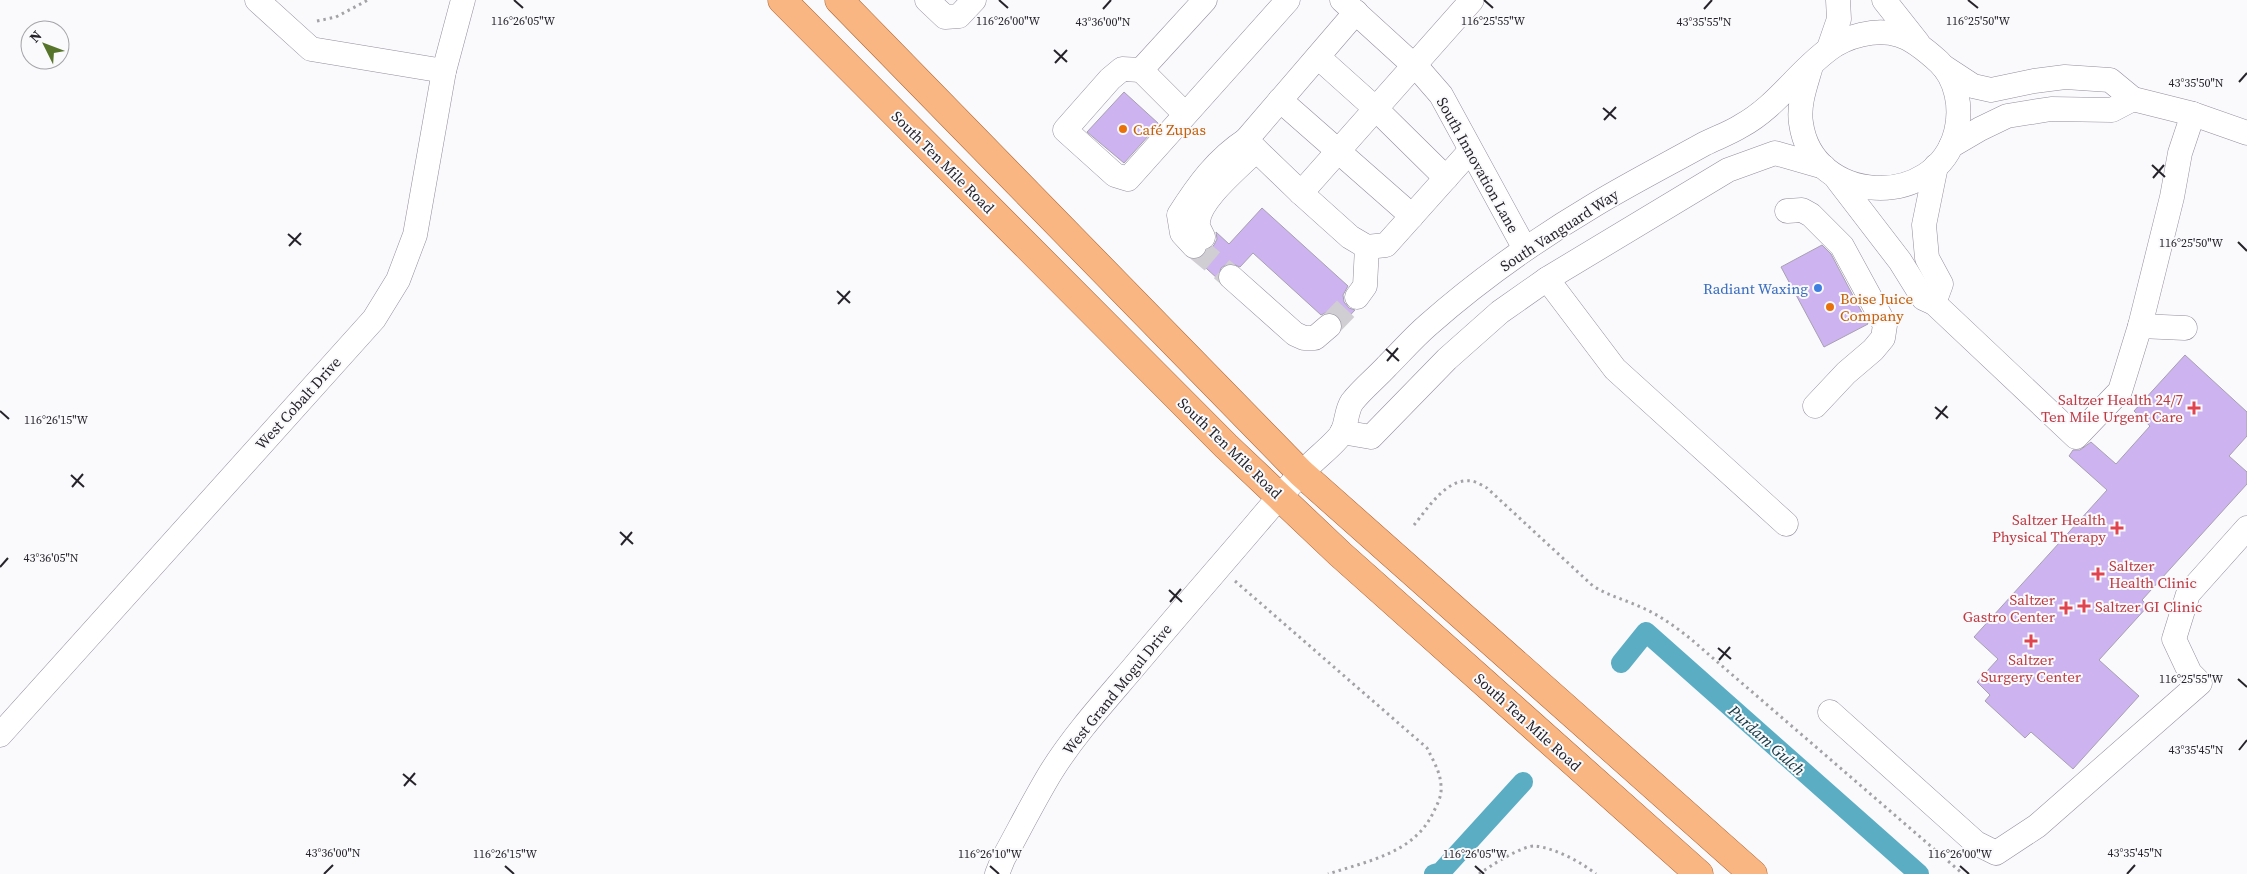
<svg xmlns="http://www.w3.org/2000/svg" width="2247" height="874" viewBox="0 0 2247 874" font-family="'Source Serif 4',serif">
	<rect width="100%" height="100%" fill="#faf9fc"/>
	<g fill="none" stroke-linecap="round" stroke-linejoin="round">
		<g stroke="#5aadc3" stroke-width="20">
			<polyline points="1621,663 1646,632 1919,874"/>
			<polyline points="1434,874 1441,872 1523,782"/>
		</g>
	</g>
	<g fill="#cdb4f0" stroke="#a7a0b1">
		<polygon points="1124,92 1159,124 1124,163 1087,132"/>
		<polygon points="1262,208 1348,286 1343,295 1344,302 1349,308 1355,310 1342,324 1340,317 1334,313 1327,312 1321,315 1253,253 1240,267 1233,264 1227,264 1221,268 1218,279 1196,259 1203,256 1214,245 1217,239 1216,232 1229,244"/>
		<polygon points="1822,245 1831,254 1868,324 1824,347 1781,267"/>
		<polygon points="2185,355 2247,412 2247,436 2229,456 2247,472 2247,484 2142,600 2148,606 2099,660 2139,696 2073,769 2031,732 2025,738 1985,701 1990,695 1977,682 1998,659 1974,637 2107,490 2069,456 2073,450 2080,450 2091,442 2116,464 2150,426 2134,411"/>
	</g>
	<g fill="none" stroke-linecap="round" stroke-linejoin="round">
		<g stroke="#d0ced2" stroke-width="24" stroke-dasharray="24 12" stroke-linecap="butt">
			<polyline points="1194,246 1231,277"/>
			<polyline points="1329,326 1357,297"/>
		</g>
		<g stroke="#948e9e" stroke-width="25">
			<g id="minor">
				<polyline points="257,0 311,49 444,71"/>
				<polyline points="927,0 945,17 959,16 974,0"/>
				<polyline points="1342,0 1421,72 1441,95 1525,249"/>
				<polyline points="1884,0 1918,43"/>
				<polyline points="1356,12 1246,140 1301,193 1472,0"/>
				<polyline points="1829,48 1839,19 1838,0"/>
				<polyline points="1318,57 1376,109 1446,178"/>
				<polyline points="1944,67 1973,86 1991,90 2034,81 2065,77 2110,80 2133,99 2193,114 2247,133"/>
				<polyline points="1141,70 1122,69 1110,79 1065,130 1115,175 1128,179 1288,0"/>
				<polyline points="1280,100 1412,216"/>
				<polyline points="1185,114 1141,70 1205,0"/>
				<polyline points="1951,146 1980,129 2007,116 2051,109 2112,110 2133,99"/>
				<polyline points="1837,179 1900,261 1923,298 1934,303 2076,437 2120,391 2140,326 2172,197 2180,153 2193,114"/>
				<polyline points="1301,193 1350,237 1367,247 1386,245 1470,151"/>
				<polyline points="1787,211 1802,210 1811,215 1842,246 1885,325 1883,338 1873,350 1846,373 1815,406"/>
				<path d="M1203 237C1201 232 1197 227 1198 222 1199 199 1240 167 1256 150"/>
				<path d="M1194 246 1182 233 1179 215C1198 185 1217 159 1246 140"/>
				<polyline points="1231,277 1295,334 1304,338 1315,338 1329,326"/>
				<polyline points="1547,279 1615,369 1786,524"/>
				<polyline points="1357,297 1365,286 1367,247"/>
				<polyline points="1934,303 1941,284 1927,258 1924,225 1936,166"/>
				<polyline points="2140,326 2185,328"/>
				<polyline points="1342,432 1371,437 1447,359 1500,312 1547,279 1728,170 1775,153 1824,167"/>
				<polyline points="1830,712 1976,843 1996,853 2037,826 2200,683 2190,673 2174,639 2188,594 2247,528"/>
				<polyline points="0,735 374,319 398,280 415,235 444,71 463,0"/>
				<path d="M997 874 1003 859C1019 830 1034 800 1051 772 1074 735 1105 701 1133 668 1174 619 1216 571 1257 523 1273 504 1289 485 1307 468 1316 458 1335 444 1342 433 1347 423 1346 411 1352 402 1362 389 1376 378 1387 366 1400 353 1413 338 1428 325 1479 280 1537 239 1596 204 1631 183 1668 164 1704 144 1716 138 1730 133 1741 126 1776 107 1797 73 1828 50 1846 36 1876 28 1899 35 1913 39 1928 52 1939 62 1957 79 1962 108 1956 132 1936 211 1812 205 1801 123 1798 104 1806 84 1811 66"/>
			</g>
		</g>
		<g stroke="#ad632d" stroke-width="29">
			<g id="major">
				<polyline points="782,0 1226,446 1340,554 1699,874"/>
				<polyline points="839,0 1301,473 1753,874"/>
			</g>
		</g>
		<g stroke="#a3a2a6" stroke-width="3" stroke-dasharray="2.5 4" stroke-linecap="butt">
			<polyline points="317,21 336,17 368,0"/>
			<path d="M1414 525C1428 508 1447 477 1472 481 1477 482 1483 486 1487 488L1593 586C1609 596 1626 600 1643 608 1661 616 1677 628 1692 640L1963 874"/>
			<path d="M1235 581 1427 748C1433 760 1441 773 1441 787 1442 796 1437 805 1433 813 1414 853 1368 861 1328 874"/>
			<path d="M1479 874C1490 866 1523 845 1535 846 1555 848 1581 862 1596 874"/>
		</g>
		<use href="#minor" stroke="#fff" stroke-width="24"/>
		<use href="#major" stroke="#f9b682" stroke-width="28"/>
	</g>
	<path fill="none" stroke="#26242a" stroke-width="2" d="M514 0 523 8M999 0 1008 8M1484 0 1493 8M1968 0 1978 8M1103 9 1111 0M1704 9 1712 0M1054 50 1067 62M1055 63 1067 50M2239 82 2247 73M1603 108 1616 119M1604 120 1616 107M2152 165 2165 177M2153 178 2164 165M288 234 301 245M2238 242 2247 251M289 246 301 233M837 291 850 303M838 304 850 291M1386 349 1399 361M1387 361 1398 348M1935 407 1948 418M0 411 9 419M1936 419 1947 406M71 475 84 487M72 487 83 474M620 532 633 544M621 545 632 532M0 567 8 558M1169 590 1182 602M1170 602 1181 589M1718 648 1731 659M1719 660 1730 647M2238 679 2247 687M2239 750 2247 740M403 774 416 785M404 786 415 773M505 866 514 874M990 866 999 874M1475 866 1484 874M1960 866 1969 874M324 874 333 865M2127 874 2135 865"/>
	<g fill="#e8710a" stroke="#faf9fc" stroke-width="2">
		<circle cx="1123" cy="129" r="5"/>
		<circle cx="1830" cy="307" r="5"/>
	</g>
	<circle fill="#3f7fe0" stroke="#faf9fc" stroke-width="2" cx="1818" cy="288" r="5"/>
	<g fill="#e0444e" stroke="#faf9fc" stroke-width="2">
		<path d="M2191.5 400.5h5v5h5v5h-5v5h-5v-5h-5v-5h5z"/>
		<path d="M2114.5 520.5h5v5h5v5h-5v5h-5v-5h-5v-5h5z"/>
		<path d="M2095.5 566.5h5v5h5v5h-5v5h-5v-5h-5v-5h5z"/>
		<path d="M2081.5 598.5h5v5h5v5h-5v5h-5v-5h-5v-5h5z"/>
		<path d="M2063.5 600.5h5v5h5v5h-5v5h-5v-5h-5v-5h5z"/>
		<path d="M2028.5 633.5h5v5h5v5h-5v5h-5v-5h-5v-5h5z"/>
	</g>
	<g text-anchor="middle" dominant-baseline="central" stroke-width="4" stroke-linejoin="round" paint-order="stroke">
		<g font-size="15" fill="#c56008" stroke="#faf9fc" text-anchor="start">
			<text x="1133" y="129">Café Zupas</text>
			<text x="1840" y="298">Boise Juice<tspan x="1840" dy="17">Company</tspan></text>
		</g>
		<g font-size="15" fill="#26242a" stroke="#faf9fc">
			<text transform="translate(943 162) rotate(45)">South Ten Mile Road</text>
			<text transform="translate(1478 165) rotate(61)">South Innovation Lane</text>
			<text transform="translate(1559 230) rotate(-33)">South Vanguard Way</text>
			<text transform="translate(298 403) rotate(-48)">West Cobalt Drive</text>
			<text transform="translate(1230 448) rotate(44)">South Ten Mile Road</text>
			<text transform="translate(1117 689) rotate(-51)">West Grand Mogul Drive</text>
			<text transform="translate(1528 722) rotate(42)">South Ten Mile Road</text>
		</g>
		<g font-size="15" fill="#366cbe" stroke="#faf9fc" text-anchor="end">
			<text x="1808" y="288">Radiant Waxing</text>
		</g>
		<g font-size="15" fill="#be3a42" stroke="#faf9fc" text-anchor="end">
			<text x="2183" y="399">Saltzer Health 24/7<tspan x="2183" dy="17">Ten Mile Urgent Care</tspan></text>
			<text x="2106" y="519">Saltzer Health<tspan x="2106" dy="17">Physical Therapy</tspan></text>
			<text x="2109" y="565" text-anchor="start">Saltzer<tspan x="2109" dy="17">Health Clinic</tspan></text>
			<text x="2055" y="599">Saltzer<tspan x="2055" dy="17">Gastro Center</tspan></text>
			<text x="2095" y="606" text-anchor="start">Saltzer GI Clinic</text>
			<text x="2031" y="659" text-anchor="middle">Saltzer<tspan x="2031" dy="17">Surgery Center</tspan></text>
		</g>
		<g font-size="16" font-style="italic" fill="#0f3741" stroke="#faf9fc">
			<text transform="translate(1767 740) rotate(42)">Purdam Gulch</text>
		</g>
	</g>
	<g font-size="12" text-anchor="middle" fill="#26242a" stroke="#faf9fc" stroke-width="4" stroke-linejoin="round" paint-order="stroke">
		<text x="523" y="25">116°26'05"W</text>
		<text x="1008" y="25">116°26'00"W</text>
		<text x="1493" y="25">116°25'55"W</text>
		<text x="1978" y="25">116°25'50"W</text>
		<text x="1103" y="26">43°36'00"N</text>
		<text x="1704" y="26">43°35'55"N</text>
		<text x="2196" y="87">43°35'50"N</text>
		<text x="2191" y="247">116°25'50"W</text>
		<text x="56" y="424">116°26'15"W</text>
		<text x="51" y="562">43°36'05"N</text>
		<text x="2191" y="683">116°25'55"W</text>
		<text x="2196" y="754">43°35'45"N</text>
		<text x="333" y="857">43°36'00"N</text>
		<text x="2135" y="857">43°35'45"N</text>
		<text x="505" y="858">116°26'15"W</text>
		<text x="990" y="858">116°26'10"W</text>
		<text x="1475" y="858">116°26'05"W</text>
		<text x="1960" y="858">116°26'00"W</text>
	</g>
	<g transform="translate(45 45) rotate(312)"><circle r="24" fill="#faf9fc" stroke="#a5a4a8"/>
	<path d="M0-4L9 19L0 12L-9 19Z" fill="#56752a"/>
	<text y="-8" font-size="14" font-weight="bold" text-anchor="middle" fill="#26242a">N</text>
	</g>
</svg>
